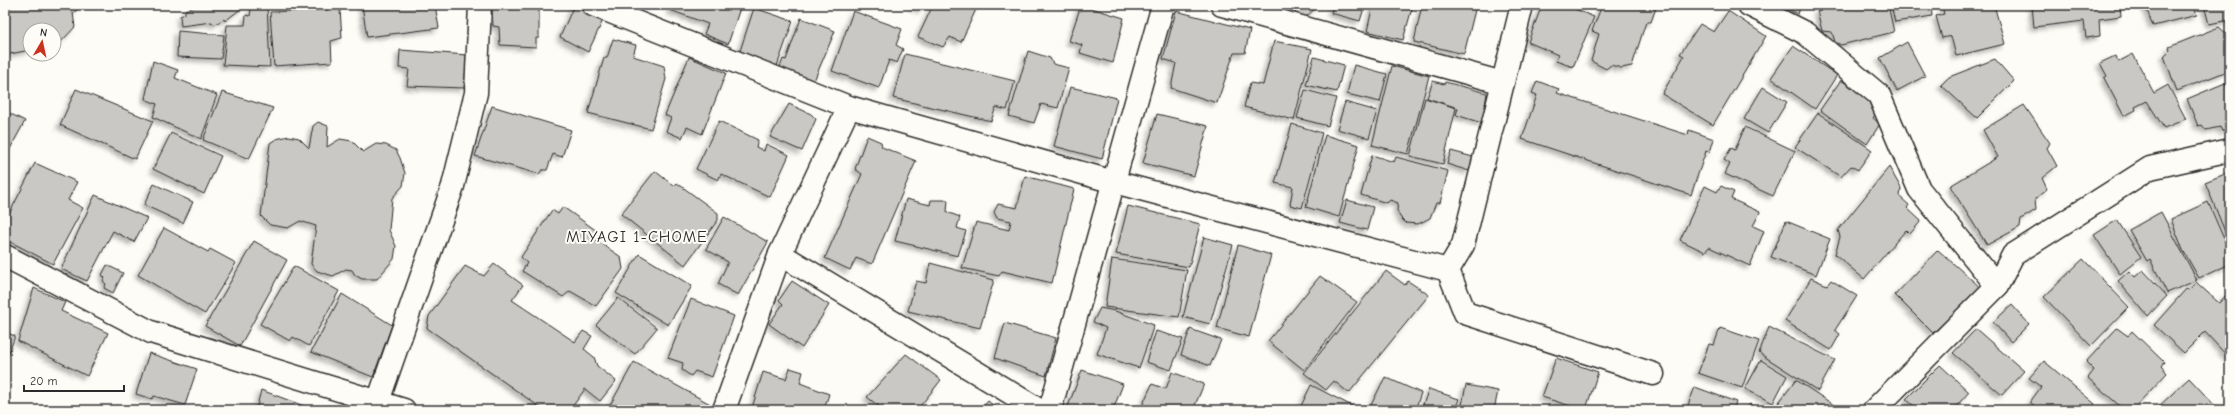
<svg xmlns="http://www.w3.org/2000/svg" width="2235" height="415" viewBox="0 0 2235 415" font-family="'Comic Neue',sans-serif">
	<defs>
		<filter id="shadow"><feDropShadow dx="-3.5" dy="3.5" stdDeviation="2" flood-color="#0004"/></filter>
	</defs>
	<rect width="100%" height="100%" fill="#fdfcf7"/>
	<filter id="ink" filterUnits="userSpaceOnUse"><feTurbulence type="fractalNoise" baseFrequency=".025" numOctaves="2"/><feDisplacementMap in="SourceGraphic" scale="8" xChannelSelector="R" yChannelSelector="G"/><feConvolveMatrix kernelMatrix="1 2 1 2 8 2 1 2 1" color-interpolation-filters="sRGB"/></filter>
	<g filter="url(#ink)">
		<g fill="#c9c8c4" stroke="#2b2b2b" filter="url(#shadow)">
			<polygon points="5,5 79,5 78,9 73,13 75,27 60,43 54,45 54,30 30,30 30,50 5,55"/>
			<polygon points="199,5 246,5 225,21 224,19 214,25 212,22 181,26 180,16 185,14 185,10"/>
			<polygon points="261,5 267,5 270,67 223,65 227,25 245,25 246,15 250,16 251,9"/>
			<polygon points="362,5 435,5 439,28 367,37"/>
			<polygon points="498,5 539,5 539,38 536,38 536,47 500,45 499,27 493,26 492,8 497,8"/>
			<polygon points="574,5 604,18 588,52 560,37"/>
			<polygon points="671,5 741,5 728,44 704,34 708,24 670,10"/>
			<polygon points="912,5 924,5 922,10"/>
			<polygon points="933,5 978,5 961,42 950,37 943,47 918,37"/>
			<polygon points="1081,5 1124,18 1113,63 1080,53 1082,45 1069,41"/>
			<polygon points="1279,5 1319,5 1304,19 1288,7"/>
			<polygon points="1333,5 1365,5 1360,21 1331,13"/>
			<polygon points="1373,5 1413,5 1403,40 1367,31"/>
			<polygon points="1422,5 1476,6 1464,54 1414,42"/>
			<polygon points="1542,5 1565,5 1594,17 1573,67 1556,61 1558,55 1528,42"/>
			<polygon points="1602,5 1657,5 1651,22 1646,22 1632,66 1621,68 1611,65 1606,69 1591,61 1599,34 1592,31"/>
			<polygon points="1780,5 1801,5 1798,14"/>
			<polygon points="1838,5 1888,5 1894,32 1841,45 1835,42 1832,32 1822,31 1817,10"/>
			<polygon points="1891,5 1931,5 1932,16 1895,22"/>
			<polygon points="1942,5 1994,5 2005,44 1956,56 1951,36 1942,38 1936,16 1944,14"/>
			<polygon points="2032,5 2120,5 2121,16 2099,19 2100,36 2086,38 2084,21 2034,27"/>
			<polygon points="2145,5 2193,5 2197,15 2153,26"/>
			<polygon points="2204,5 2230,5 2230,20 2209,24"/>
			<polygon points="754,8 793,21 777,66 739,54"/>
			<polygon points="340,9 342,38 331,41 332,62 274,66 270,12"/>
			<polygon points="853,11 902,29 896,45 903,49 897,63 889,60 879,88 832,71"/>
			<polygon points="1176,11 1250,30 1245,53 1234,53 1217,103 1171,88 1176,63 1163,59"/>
			<polygon points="1728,11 1766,36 1713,125 1662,94 1684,56 1680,54 1700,24 1714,32"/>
			<polygon points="801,18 835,31 813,83 779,70 783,59 786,60"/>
			<polygon points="2219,27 2227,34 2230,33 2230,70 2177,91 2164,56 2170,50 2169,47"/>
			<polygon points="178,31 224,35 221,59 177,57"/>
			<polygon points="613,39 636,45 633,56 664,66 666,79 651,129 588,113 604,58 607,58"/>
			<polygon points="1274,41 1312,49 1294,120 1244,107 1250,83 1263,85"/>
			<polygon points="1907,42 1925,76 1897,91 1880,58"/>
			<polygon points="1793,46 1837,75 1815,109 1771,78"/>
			<polygon points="400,50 467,55 464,88 407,86 409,69 399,68"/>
			<polygon points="1028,51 1050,58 1053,64 1069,68 1058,108 1041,104 1034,123 1009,116"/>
			<polygon points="905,54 1015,81 1007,110 996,107 991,121 893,98"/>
			<polygon points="2133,54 2154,93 2168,85 2186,119 2164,128 2147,101 2135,107 2136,110 2124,116 2104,78 2107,76 2100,63 2115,56 2118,62"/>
			<polygon points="689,57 726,73 702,134 687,127 682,138 666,131 671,118 665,115"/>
			<polygon points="1314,57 1344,65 1337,92 1306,85"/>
			<polygon points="1995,59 2014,81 1977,118 1941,85 1949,77"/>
			<polygon points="153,61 178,70 175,78 217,95 201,139 153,117 157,104 145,99"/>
			<polygon points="1354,65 1387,74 1380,102 1347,94"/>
			<polygon points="1392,66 1429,76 1408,154 1372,145"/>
			<polygon points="1841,80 1875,104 1877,112 1873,118 1880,124 1867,144 1820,110"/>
			<polygon points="1433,81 1444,84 1445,82 1487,93 1482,123 1456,115 1458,108 1427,98"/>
			<polygon points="1537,81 1559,89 1557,93 1688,135 1689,130 1714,139 1710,152 1706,151 1691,195 1522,139 1537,95 1532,93"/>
			<polygon points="2225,83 2230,94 2230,128 2222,131 2220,127 2206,130 2202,125 2198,126 2187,99"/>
			<polygon points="1070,87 1117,98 1102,159 1054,146"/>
			<polygon points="1763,87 1787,102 1768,133 1744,119"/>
			<polygon points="76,89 153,121 135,159 60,125"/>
			<polygon points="1305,90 1336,98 1328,126 1297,118"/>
			<polygon points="222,92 273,108 249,159 203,140"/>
			<polygon points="1425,98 1456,108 1443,164 1410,156"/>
			<polygon points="1345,102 1377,111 1369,138 1337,129"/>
			<polygon points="789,104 811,114 816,119 802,151 770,137"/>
			<polygon points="2024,105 2050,143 2047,148 2057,166 2042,178 2047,189 2035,199 2036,210 2021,219 2020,227 1987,245 1950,186 1998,157 1983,130"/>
			<polygon points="492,106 571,130 562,157 553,154 547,170 542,170 539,174 475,156"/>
			<polygon points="5,111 25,121 5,158"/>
			<polygon points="1818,113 1872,150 1858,170 1851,166 1841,177 1795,147"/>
			<polygon points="1157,114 1208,126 1194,176 1143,163"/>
			<polygon points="719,121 758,140 756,147 764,151 766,144 789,155 770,197 721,174 718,180 696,169"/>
			<polygon points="318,122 328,126 327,147 340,139 352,141 363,152 376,144 386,145 396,150 400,158 405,173 403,186 392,198 389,230 396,246 394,259 377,279 362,279 355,275 352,270 346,269 333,276 317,271 311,264 316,226 300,221 288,228 270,225 261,216 270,143 276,139 289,136 299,138 309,148 313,126"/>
			<polygon points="1292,124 1322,133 1302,208 1290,205 1293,187 1275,183"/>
			<polygon points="1745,127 1795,151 1773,196 1725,174 1730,164 1724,160 1731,148 1735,150"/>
			<polygon points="171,133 221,156 204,194 153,169"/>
			<polygon points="1325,135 1359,145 1339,217 1306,207"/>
			<polygon points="867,136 881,142 882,147 916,161 872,264 856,258 850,270 825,258 862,174 855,169"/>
			<polygon points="1451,151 1473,157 1469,171 1447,164"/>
			<polygon points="1372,155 1394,162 1396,157 1448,171 1440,203 1436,203 1430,218 1418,224 1406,223 1400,217 1397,210 1398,203 1390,200 1387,203 1361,195"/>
			<polygon points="35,163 77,182 68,200 83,208 53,264 5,239 5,222"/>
			<polygon points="1889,167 1901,188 1900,197 1909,205 1907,208 1921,221 1910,234 1906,230 1864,279 1835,254 1840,237 1838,230"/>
			<polygon points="655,171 674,186 677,183 718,213 718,220 685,265 621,214"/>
			<polygon points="2230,172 2230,244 2205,182"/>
			<polygon points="1025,176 1074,189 1052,283 1002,271 999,276 962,268 976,222 1009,230 1011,221 997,218 994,212 998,204 1017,208"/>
			<polygon points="154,184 193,202 183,223 144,205"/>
			<polygon points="1705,186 1717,192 1721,186 1734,192 1731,199 1760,212 1753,226 1764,231 1750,266 1709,247 1705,252 1680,240"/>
			<polygon points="95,195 147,218 134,242 113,231 87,281 61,269"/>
			<polygon points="906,199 930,205 931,200 948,200 947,212 960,217 957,228 966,231 958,256 895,241"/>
			<polygon points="1347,200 1373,207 1367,230 1340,223"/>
			<polygon points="2208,202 2230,253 2230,264 2199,278 2183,250 2171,219"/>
			<polygon points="1128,206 1200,224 1189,267 1116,254"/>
			<polygon points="563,207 597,231 593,238 621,257 623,269 596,306 570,291 563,297 522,271 527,263 521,257 552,210 558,214"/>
			<polygon points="2161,212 2197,280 2167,293 2150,259 2147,261 2129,230"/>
			<polygon points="724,217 768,242 738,295 718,284 728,262 706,249"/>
			<polygon points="2117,220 2141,257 2120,274 2094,235"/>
			<polygon points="1786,221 1830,239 1816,275 1771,257"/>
			<polygon points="164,228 208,252 210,249 236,263 205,314 138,275"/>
			<polygon points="1204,237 1233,245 1210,324 1183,317"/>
			<polygon points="254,241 287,260 240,346 205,326"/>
			<polygon points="1238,245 1271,255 1249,337 1217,328"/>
			<polygon points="1938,250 1981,288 1933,333 1895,295"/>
			<polygon points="639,254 692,286 668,325 616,293"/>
			<polygon points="1112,259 1187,270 1179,317 1105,307"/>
			<polygon points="2083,259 2129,307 2091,346 2044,297"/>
			<polygon points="930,263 994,280 980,328 908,311 916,281 926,283"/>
			<polygon points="494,264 523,285 512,300 575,342 583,331 592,336 584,349 594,357 597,366 616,381 600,401 585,389 570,410 544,410 427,328 429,316 465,266 484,276"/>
			<polygon points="107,265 123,273 113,293 104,288 106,284 103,281 105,278 102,275"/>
			<polygon points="294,266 339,291 309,346 293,337 290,341 260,324"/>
			<polygon points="2143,270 2167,296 2148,316 2118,281 2129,271 2135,277"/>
			<polygon points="1386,271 1405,285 1408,281 1429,295 1349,393 1334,381 1326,390 1304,373"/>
			<polygon points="1320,276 1357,302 1304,370 1268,341"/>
			<polygon points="1811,278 1827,285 1831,280 1857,296 1835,330 1840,334 1831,350 1785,321"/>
			<polygon points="792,281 829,305 802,348 769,324 783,304 779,300"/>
			<polygon points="2196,282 2219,303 2227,294 2230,296 2230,359 2205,332 2184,353 2154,325 2186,289 2189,290"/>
			<polygon points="34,288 65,302 61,311 108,333 87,376 18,341"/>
			<polygon points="342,294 392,325 373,377 311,352"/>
			<polygon points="618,298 657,328 635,354 596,325"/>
			<polygon points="691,299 734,316 712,377 695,371 691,376 682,370 683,363 668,358"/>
			<polygon points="2012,305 2029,324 2011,342 1993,322"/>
			<polygon points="1100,308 1115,311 1154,325 1139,368 1097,354 1106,328 1093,322"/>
			<polygon points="1005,323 1056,338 1046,376 995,358"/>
			<polygon points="1769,327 1835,360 1818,391 1759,353"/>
			<polygon points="1720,328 1759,341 1742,388 1698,373 1709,344 1714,345"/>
			<polygon points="2117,328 2128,336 2132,331 2164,362 2161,366 2167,373 2132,410 2121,410 2121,407 2088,378 2094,370 2086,362"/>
			<polygon points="1190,329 1221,340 1210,366 1181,355"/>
			<polygon points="1976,329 2024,371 2002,395 1953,353"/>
			<polygon points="1156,331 1183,339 1171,370 1146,362"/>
			<polygon points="5,332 15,336 5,364"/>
			<polygon points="149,353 197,369 185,405 154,396 152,399 136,394"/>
			<polygon points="906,354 941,380 917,410 884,410 867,397"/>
			<polygon points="1556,358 1598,372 1586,409 1577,408 1542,397"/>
			<polygon points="1761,360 1787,376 1773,403 1745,389"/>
			<polygon points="2044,361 2095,404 2091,410 2039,410 2030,402 2041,387 2029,378"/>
			<polygon points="634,362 712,405 711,410 614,410 609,407"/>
			<polygon points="1940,365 1969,392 1953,410 1919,410 1906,399"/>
			<polygon points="790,368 803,372 800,383 829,394 824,410 752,408 763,372 786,379"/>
			<polygon points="1082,370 1123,384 1113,410 1067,409"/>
			<polygon points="1172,372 1204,384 1193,410 1153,410 1142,406 1152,384 1166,389"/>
			<polygon points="1385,377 1421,393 1415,410 1377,410 1370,407"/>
			<polygon points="2189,378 2219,410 2155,410"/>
			<polygon points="1796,380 1840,409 1773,410"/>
			<polygon points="1311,385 1358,409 1299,410"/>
			<polygon points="1466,385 1498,391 1494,410 1461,410"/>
			<polygon points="1695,387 1736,402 1733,410 1686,410"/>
			<polygon points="1429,389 1459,399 1455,410 1421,410"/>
			<polygon points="261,390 315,410 256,410"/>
			<polygon points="988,401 999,410 980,410"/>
			<polygon points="1750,404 1757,410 1745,410"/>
			<polygon points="589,405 597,410 586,410"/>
		</g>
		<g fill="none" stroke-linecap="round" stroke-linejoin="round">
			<g stroke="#2b2b2b" stroke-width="25">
				<g id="minor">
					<polyline points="593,5 849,107 1114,182 1448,270 1463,245 1522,5"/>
					<polyline points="1222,5 1503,83"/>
					<polyline points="1749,5 1805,33 1879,95 1919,189 1997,286"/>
					<polyline points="780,254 1039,410"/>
					<polyline points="5,256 151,332 404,410"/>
					<polyline points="1448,270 1465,313 1653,374"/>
					<polyline points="375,410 453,186 476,93 480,5"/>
					<polyline points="724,410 780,254 849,107"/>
					<polyline points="1050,410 1163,5"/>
					<polyline points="1874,410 1997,286 2013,255 2150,168 2230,150"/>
				</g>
			</g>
			<use href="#minor" stroke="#fdfcf7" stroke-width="22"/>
		</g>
	</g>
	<g text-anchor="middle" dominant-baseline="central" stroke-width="4" stroke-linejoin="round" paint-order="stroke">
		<g font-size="16" letter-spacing="1" fill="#2b2b2b" stroke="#fdfcf7">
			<text x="637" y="237">MIYAGI 1-CHOME</text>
		</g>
	</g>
	<rect width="2235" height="415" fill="none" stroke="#fdfcf7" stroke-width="20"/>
	<rect x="10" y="10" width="2215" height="395" fill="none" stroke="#2b2b2b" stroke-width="1.5" filter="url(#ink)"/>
	<g transform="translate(42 42) rotate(9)"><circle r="19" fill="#fdfcf7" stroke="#a9a8a5"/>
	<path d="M0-3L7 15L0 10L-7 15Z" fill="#c8321e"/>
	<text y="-6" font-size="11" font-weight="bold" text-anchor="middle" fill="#2b2b2b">N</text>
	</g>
	<path d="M24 385v6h100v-6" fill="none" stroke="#2b2b2b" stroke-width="2"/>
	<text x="30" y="385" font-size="12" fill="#2b2b2b" stroke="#fdfcf7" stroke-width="3" paint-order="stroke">20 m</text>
</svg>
